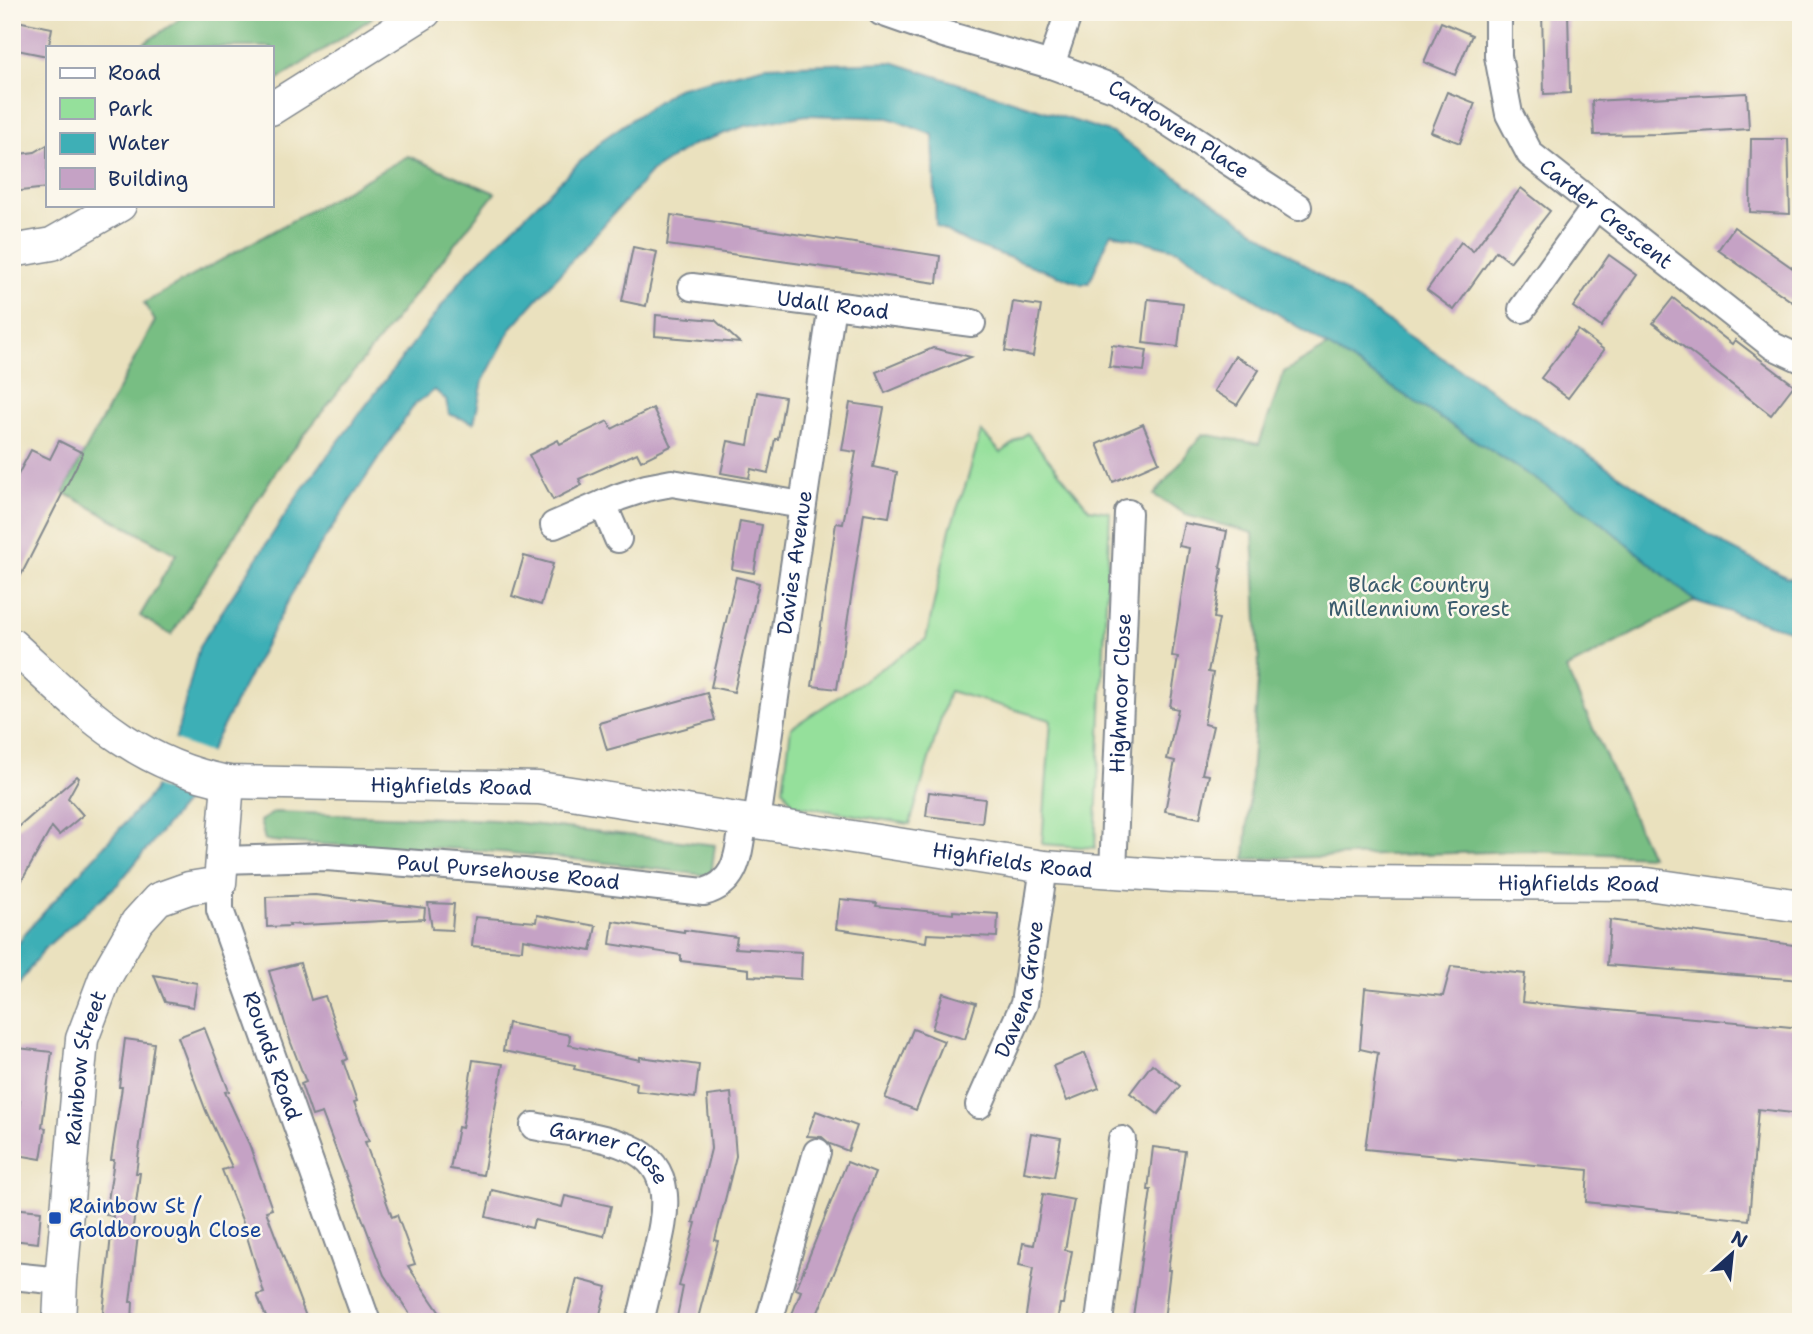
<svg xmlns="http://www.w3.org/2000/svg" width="1813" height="1334" viewBox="0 0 1813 1334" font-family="'Shantell Sans',sans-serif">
	<rect width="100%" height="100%" fill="#fbf7ec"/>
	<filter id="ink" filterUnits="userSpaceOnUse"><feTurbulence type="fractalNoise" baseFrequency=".0143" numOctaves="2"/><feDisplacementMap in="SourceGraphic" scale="14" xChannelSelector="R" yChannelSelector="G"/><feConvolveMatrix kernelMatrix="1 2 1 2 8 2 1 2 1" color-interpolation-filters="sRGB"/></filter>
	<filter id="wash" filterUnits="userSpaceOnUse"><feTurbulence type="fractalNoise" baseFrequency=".00686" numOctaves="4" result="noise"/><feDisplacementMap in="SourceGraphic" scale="28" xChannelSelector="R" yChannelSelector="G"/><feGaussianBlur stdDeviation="1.57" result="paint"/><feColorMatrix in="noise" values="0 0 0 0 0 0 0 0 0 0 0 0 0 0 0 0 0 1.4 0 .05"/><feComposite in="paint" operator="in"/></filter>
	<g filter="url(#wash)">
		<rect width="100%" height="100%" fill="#eae1be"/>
		<polygon fill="#95e09b" stroke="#58887c" stroke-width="2" points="981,431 1001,453 1027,433 1089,509 1110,512 1095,848 1042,844 1051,720 949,691 910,824 794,805 783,789 791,728 926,639 950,529 967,481"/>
		<g fill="#78be83" stroke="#4a7670" stroke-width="2">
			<polygon points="190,12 369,12 372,18 271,84 271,47 139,47"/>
			<polygon points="408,156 495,193 278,468 171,635 140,616 176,554 63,492 155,321 144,303"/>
			<polygon points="1328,346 1596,518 1695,601 1566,669 1651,856 1528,851 1245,859 1259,666 1253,533 1189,516 1154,495 1203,434 1259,444 1284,372"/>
			<path d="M275 812 495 820 715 845 711 876C626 865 542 854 457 849 393 845 329 848 265 840L260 821Z"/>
		</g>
		<polygon fill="#3eafb6" stroke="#2c6f8a" stroke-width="2" points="892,62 1112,133 1408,335 1728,547 1788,578 1801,578 1801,634 1695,601 1596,518 1178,250 1111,233 1089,283 1082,284 969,243 936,226 933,135 889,118 807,115 745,126 692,145 652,171 512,327 483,381 474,423 449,414 446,400 435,390 415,404 306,567 210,751 187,800 118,884 44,949 12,994 12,953 26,932 153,792 175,741 199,647 300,492 466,274 602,140 677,88 766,66"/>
		<polygon fill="#eae1be" points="172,739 212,754 191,800 153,785"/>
		<g id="blocks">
			<g fill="#c5a2c5">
				<polygon points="1542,12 1568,12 1570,93 1544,94"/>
				<polygon points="12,20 52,28 47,56 12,49"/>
				<polygon points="1441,22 1472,35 1455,75 1424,62"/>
				<polygon points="1447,92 1475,103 1460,143 1431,132"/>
				<polygon points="1747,93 1749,129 1663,134 1594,135 1592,101"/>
				<polygon points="1751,139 1788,139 1790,214 1750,212"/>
				<polygon points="47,145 47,188 12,192 12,155 35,152"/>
				<polygon points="1521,188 1550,211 1510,262 1496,251 1454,310 1427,290 1461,242 1473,251"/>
				<polygon points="671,215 940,256 937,283 667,245"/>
				<polygon points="1734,227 1801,274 1801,308 1718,250"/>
				<polygon points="633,247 657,252 646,306 622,301"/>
				<polygon points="1609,255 1637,275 1601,327 1573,307"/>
				<polygon points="1673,298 1732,344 1735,340 1794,385 1771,415 1653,323"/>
				<polygon points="1148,299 1183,303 1178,347 1143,343"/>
				<polygon points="1013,302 1041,306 1033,356 1005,351"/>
				<polygon points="656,315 715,320 740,343 655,336"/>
				<polygon points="1578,330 1604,350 1568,398 1541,378"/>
				<polygon points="1112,345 1147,350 1144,371 1109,367"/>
				<polygon points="933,348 971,357 885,393 876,372"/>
				<polygon points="1235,356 1259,370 1237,405 1214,391"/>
				<polygon points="757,392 785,397 778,439 775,439 768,473 751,469 749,478 721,473 728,441 748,445"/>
				<polygon points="850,403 884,408 873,467 897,472 889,517 864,513 837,689 812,686 836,523 843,524 856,452 842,450"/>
				<polygon points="653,408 671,446 641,461 637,453 579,479 582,485 553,500 529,455 558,440 560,444 608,421 612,429"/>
				<polygon points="1143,424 1159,462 1113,482 1097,444"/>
				<polygon points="59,441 83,453 12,593 12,486 31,450 50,459"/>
				<polygon points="740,521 762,525 754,573 732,569"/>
				<polygon points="1184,523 1227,531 1220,568 1222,569 1214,618 1219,619 1208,672 1213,673 1204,724 1213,726 1202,774 1209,775 1200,818 1165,811 1175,761 1167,759 1178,709 1170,707 1178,657 1172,656 1189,548 1179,546"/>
				<polygon points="524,556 553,564 541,605 512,596"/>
				<polygon points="736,577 759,583 734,692 711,687"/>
				<polygon points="707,693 715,720 607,750 599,723"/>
				<polygon points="77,776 79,778 68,798 83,815 59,835 52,827 12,898 12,833"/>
				<polygon points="929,792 985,799 982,823 926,816"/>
				<polygon points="315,895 425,908 424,919 302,925 289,924 290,926 267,927 266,897"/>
				<polygon points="840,899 877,903 876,906 953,914 953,911 998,914 997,937 927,934 926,942 836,929"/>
				<polygon points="428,903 454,904 452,930 432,929"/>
				<polygon points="537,915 596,926 591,951 523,939 522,950 472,946 475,917 536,922"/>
				<polygon points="1610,920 1801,946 1801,980 1607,965"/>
				<polygon points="613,921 684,932 684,930 737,937 735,948 802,952 801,979 749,976 749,969 681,961 681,955 610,944"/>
				<polygon points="300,963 311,1000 325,996 347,1059 343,1061 357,1101 354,1102 369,1141 365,1142 392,1217 397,1215 415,1264 408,1266 446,1322 415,1322 384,1275 322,1113 312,1116 301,1084 306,1082 291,1043 269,971"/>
				<polygon points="1451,966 1525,974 1522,1002 1801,1028 1801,1114 1758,1109 1749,1220 1586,1202 1588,1170 1365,1149 1378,1053 1360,1049 1365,988 1443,996"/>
				<polygon points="154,975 197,983 193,1007 165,1002"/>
				<polygon points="943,993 976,1003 965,1039 932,1029"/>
				<polygon points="508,1023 570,1035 569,1045 640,1060 640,1057 699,1065 695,1098 636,1091 637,1083 574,1069 575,1065 503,1051"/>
				<polygon points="204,1027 229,1091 225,1092 249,1144 272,1209 266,1211 308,1322 268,1322 257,1295 264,1293 242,1220 222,1170 232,1167 206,1111 178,1037"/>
				<polygon points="913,1029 944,1041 916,1110 885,1098"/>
				<polygon points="125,1039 154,1043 136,1173 140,1173 132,1234 138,1235 130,1302 133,1302 132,1322 102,1322 113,1216 106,1215 114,1160 111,1160 122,1087 119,1087"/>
				<polygon points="18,1048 52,1052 42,1127 46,1128 41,1159 12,1154 20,1101 12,1100"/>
				<polygon points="1085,1053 1099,1088 1067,1101 1053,1066"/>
				<polygon points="473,1060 503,1064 483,1175 450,1169 458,1127 462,1128"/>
				<polygon points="1152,1064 1180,1086 1158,1114 1130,1093"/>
				<polygon points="731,1093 736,1156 715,1240 718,1241 697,1322 676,1322 683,1287 679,1286 696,1223 693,1222 711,1149 707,1096"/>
				<polygon points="816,1111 857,1126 848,1151 830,1144 822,1137 807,1136"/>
				<polygon points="1031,1133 1061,1138 1054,1177 1024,1172"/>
				<polygon points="1153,1147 1185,1151 1168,1270 1170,1270 1164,1320 1133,1317 1151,1190 1148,1190"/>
				<polygon points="847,1162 875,1173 814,1322 789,1322 801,1291 796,1289"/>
				<polygon points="492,1190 562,1207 565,1196 611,1206 604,1236 534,1220 532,1228 486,1217"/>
				<polygon points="1043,1194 1074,1200 1065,1250 1072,1251 1063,1304 1060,1304 1057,1322 1025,1322 1033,1268 1019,1265 1023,1243 1034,1245"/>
				<polygon points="12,1208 41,1211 38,1243 12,1240"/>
				<polygon points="577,1279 607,1287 598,1322 566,1322"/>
			</g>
		</g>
	</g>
	<g filter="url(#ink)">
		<use href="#blocks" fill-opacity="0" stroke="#82888e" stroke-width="2"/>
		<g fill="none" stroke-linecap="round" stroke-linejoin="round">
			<g stroke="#82888e" stroke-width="30">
				<g id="minor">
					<path id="s1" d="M881 12 944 34 1051 65 1119 90 1298 207"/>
					<path id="s2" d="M1498 12V56L1509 114 1530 154 1773 346 1801 359"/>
					<polyline points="1051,65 1069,12"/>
					<path id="s3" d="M692 287 972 323"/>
					<polyline points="1522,309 1596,206"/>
					<polyline points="603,504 618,539"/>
					<polyline points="554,525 619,497 646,488 672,483 802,505"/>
					<path id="s4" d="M757 821 832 305"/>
					<path id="s5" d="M222 860 326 857 524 872 704 892C740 882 738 851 744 819"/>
					<path id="s6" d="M1113 871 1128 513"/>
					<path id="s7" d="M220 883V910L367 1322"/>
					<path id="s8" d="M979 1105 1024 1004 1044 867"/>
					<path id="s9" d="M534 1126C563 1132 601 1135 628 1147 678 1168 665 1217 655 1259 650 1280 645 1301 640 1322"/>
					<polyline points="12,1276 61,1281"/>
					<polyline points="769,1322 817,1152"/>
					<polyline points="1099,1322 1122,1140"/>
				</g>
			</g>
			<g stroke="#82888e" stroke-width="35">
				<g id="tertiary">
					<polyline points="271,109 425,12"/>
					<polyline points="12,251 52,244 120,205"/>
					<path id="s10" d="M12 645C81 708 133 764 228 782L539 788 1044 867 1174 876 1343 882 1647 884 1801 906"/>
					<path id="s11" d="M59 1322 61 1281 82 1039 105 978 137 922 158 899 189 888 220 883 228 782"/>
				</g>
			</g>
			<use href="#minor" stroke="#fff" stroke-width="26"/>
			<use href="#tertiary" stroke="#fff" stroke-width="32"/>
		</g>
	</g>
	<rect fill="#1a4fb4" stroke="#fbf7ec" stroke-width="2.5" x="48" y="1211" width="14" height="14" rx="3.5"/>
	<g text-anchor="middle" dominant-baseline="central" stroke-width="5" stroke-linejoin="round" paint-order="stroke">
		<g font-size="21" fill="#1b2f5e" stroke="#fbf7ec">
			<text stroke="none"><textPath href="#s1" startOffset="322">Cardowen Place</textPath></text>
			<text stroke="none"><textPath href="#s2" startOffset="245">Carder Crescent</textPath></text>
			<text stroke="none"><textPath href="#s3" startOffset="142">Udall Road</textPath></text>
			<text stroke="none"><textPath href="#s4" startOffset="261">Davies Avenue</textPath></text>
			<text stroke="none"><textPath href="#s6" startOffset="178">Highmoor Close</textPath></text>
			<text stroke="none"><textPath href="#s10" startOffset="483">Highfields Road</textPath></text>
			<text stroke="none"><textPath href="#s10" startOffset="1050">Highfields Road</textPath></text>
			<text stroke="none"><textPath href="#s5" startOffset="287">Paul Pursehouse Road</textPath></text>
			<text stroke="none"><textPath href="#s10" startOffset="1617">Highfields Road</textPath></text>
			<text stroke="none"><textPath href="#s8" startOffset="124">Davena Grove</textPath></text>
			<text stroke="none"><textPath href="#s7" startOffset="182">Rounds Road</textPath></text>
			<text stroke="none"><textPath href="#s11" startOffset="256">Rainbow Street</textPath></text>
			<text stroke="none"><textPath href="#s9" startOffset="82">Garner Close</textPath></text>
		</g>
		<g font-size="21" fill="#3a5b6d" stroke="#fbf7ec">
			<text x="1419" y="585">Black Country<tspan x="1419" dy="24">Millennium Forest</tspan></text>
		</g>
		<g font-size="21" fill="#164399" stroke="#fbf7ec" text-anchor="start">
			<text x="69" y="1206">Rainbow St /<tspan x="69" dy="24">Goldborough Close</tspan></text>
		</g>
	</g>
	<rect width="1813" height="1334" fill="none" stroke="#fbf7ec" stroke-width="42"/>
	<rect x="46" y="46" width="228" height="161" fill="#fbf7ec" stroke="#a1a7b3" stroke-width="2"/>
	<rect x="60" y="68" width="35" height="10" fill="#ffffff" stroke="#a1a7b3" stroke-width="2"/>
	<text x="108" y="80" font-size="21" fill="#1b2f5e">Road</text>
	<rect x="60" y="98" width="35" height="21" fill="#95e09b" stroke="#a1a7b3" stroke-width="2"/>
	<text x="108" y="116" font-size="21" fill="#1b2f5e">Park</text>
	<rect x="60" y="133" width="35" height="21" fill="#3eafb6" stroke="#a1a7b3" stroke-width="2"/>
	<text x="108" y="150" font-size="21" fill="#1b2f5e">Water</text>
	<rect x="60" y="168" width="35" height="21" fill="#c5a2c5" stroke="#a1a7b3" stroke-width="2"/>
	<text x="108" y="186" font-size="21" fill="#1b2f5e">Building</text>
	<g transform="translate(1732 1254) rotate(27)" stroke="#fbf7ec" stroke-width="5" paint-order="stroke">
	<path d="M0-5L12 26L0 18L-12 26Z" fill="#1b2f5e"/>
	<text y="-10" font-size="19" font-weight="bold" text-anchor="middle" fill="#1b2f5e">N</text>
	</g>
</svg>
